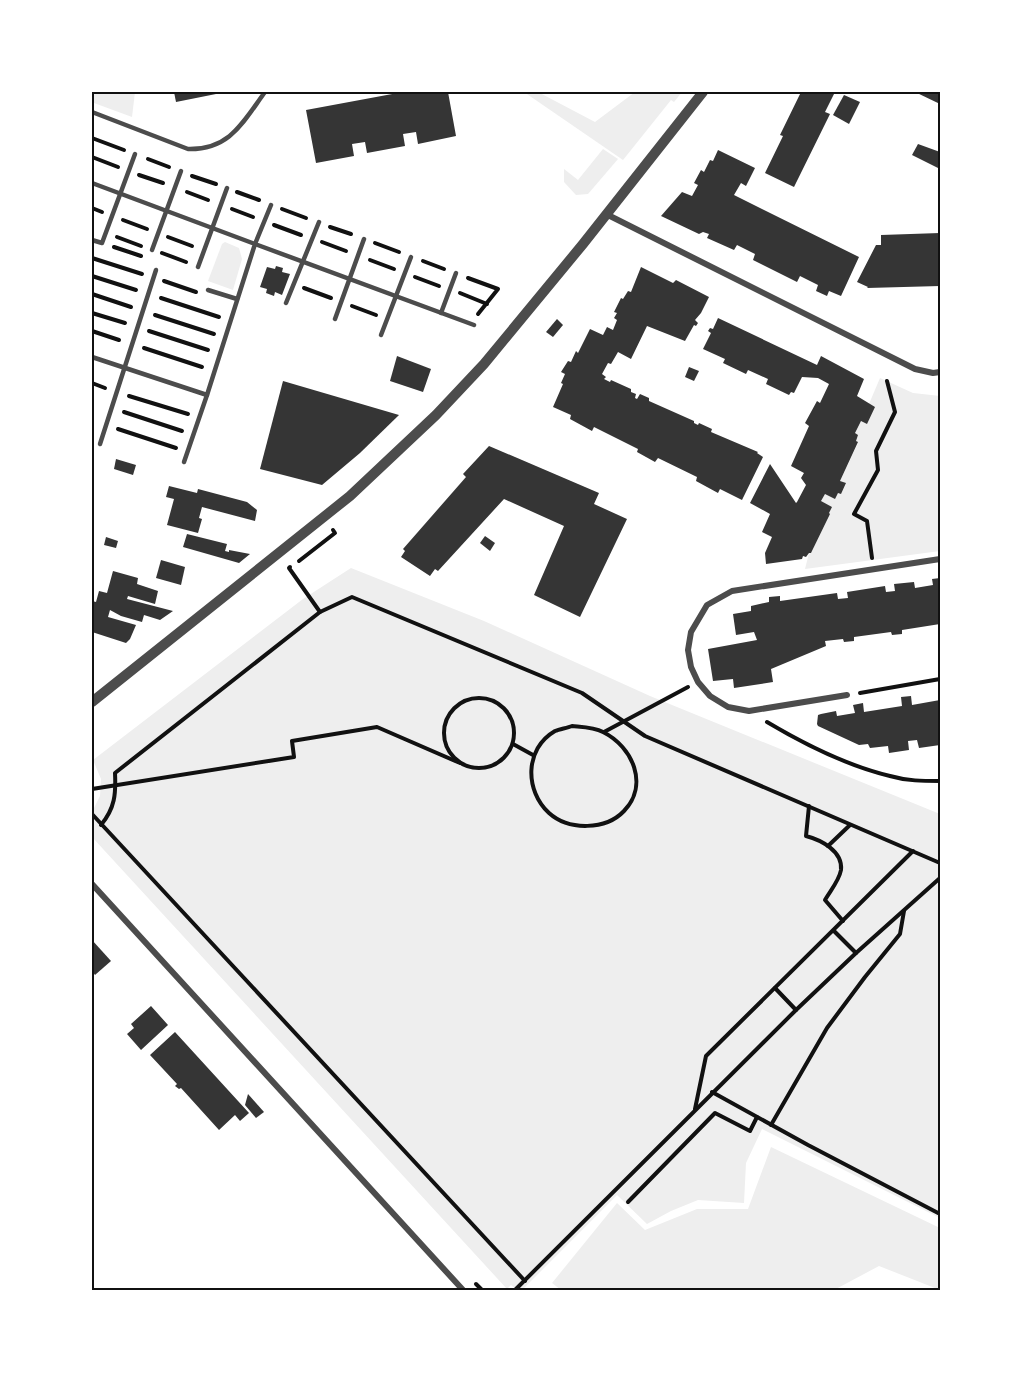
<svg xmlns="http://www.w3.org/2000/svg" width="1032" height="1382" viewBox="0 0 1032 1382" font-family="'Golos Text',sans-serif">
	<rect width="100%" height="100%" fill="#fff"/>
	<g fill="#eee">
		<polygon points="92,92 135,92 132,117 94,103"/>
		<polygon points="524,92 538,92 595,122 635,92 682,92 674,102 671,100 623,160"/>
		<polygon points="603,149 618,159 588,194 576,195 564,182 564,169 578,180"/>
		<polygon points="225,242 239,248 242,259 233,290 208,281 222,244"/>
		<polygon points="880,378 913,393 940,396 940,551 805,569 809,553 811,553 830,514 829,513 831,507 821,501 825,494 835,498 838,493 841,493 846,484 840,481 858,443 856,441 858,435 855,433 861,421 867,424 869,404"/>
		<polygon points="351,568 484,621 650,696 940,814 940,1218 762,1129 746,1163 744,1203 698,1200 671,1211 647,1224 617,1195 522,1290 517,1290 511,1285 507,1289 92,837 92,812 100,796 101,779 93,760 303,599"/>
		<polygon points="771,1147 940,1228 940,1290 879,1266 834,1290 561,1290 552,1283 617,1203 645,1230 697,1209 748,1209"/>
	</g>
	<g fill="#353535">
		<polygon points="174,92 220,92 221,93 176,102"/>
		<polygon points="403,92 448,92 456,136 418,144 416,132 403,134 405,146 367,153 365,142 352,144 354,156 316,163 306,110"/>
		<polygon points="801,92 835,92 825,112 830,114 794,187 765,173 783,136 780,135"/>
		<polygon points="915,92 940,92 940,104"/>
		<polygon points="844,95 860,102 849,124 833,115"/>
		<polygon points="918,144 940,152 940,169 912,155"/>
		<polygon points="718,150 755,168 746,186 741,183 734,195 859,257 841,296 829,291 827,296 816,291 818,285 800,276 797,282 753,260 755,254 737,245 734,250 707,238 709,234 703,232 699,234 661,216 682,192 692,196 698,185 694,183 701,170 704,172 710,160 713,161"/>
		<polygon points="940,233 940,286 867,288 868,287 857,282 876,245 881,245 881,235"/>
		<polygon points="276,266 283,268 282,272 290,274 282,295 275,292 274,296 266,293 267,289 260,287 267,267 275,269"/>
		<polygon points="641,267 673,283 676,280 709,297 701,313 695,320 698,323 696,326 694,325 685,341 647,326 631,359 618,352 611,364 608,363 602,374 606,377 604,379 610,382 611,380 631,389 631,392 636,394 635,398 637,399 640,394 649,398 649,401 694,421 694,423 698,425 699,423 712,429 711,432 758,452 757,453 763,457 742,500 720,489 718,493 696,481 697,477 658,458 655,462 637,452 638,449 594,427 592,431 570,419 571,415 553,407 563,384 561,383 565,374 561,372 568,361 571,362 576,351 578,353 590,329 603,335 607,327 613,330 617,320 614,318 617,313 614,312 621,298 623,299 628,291 631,292"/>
		<polygon points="718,318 817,365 821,356 864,379 857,396 875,407 867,424 861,421 855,433 858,435 856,441 858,442 840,481 846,483 841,494 838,493 835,499 825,494 821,501 832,507 829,513 830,514 811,553 809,553 806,557 803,556 802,559 766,564 765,553 772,537 762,532 770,514 750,503 770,464 796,503 797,502 806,485 801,478 804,473 791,466 809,426 805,423 817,401 820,403 829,384 818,378 802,377 794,393 791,392 789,395 766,384 768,379 748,370 746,374 723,363 725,359 703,349 711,333 708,331 710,328 713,329"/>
		<polygon points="557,319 563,325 553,337 546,332"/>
		<polygon points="397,356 431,369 423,392 390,381"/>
		<polygon points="689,367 699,371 694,381 685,377"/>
		<polygon points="283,381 399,415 360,453 322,485 260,469"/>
		<polygon points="489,446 599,493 594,504 627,519 580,617 534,595 564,526 504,499 438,571 435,569 430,576 401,557 405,551 403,549 466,477 463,474"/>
		<polygon points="116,459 136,465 133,475 114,469"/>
		<polygon points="169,486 197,493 198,489 247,502 257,510 255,521 202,507 199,518 202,519 198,533 167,525 174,499 166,497"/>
		<polygon points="187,534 227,544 225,551 229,552 229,550 250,554 239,563 183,547"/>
		<polygon points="485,536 495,543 490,551 480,543"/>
		<polygon points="106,537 118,541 116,548 104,545"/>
		<polygon points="161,560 185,567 181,585 156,578"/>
		<polygon points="113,571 138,578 137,584 158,591 155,604 128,596 127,599 173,611 160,620 144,615 142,622 121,616 110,610 108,617 136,625 130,639 126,643 92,632 92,601 96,602 99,591 107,593"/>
		<polygon points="940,578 940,624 902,630 902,634 892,635 891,632 854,637 854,641 844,642 843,639 825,641 826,646 771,669 773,682 734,688 733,679 713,681 708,649 757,640 754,632 736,635 733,614 751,611 751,606 769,602 769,597 780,596 780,601 837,593 838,599 848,598 847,592 885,586 886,592 895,591 894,584 914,582 915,588 933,585 932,579"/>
		<polygon points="911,696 912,705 940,700 940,745 919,748 917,740 908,741 909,750 889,753 888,746 870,748 868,744 859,745 818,726 817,724 818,715 821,714 836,711 837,716 855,713 853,705 863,703 864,712 902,706 901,697"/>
		<polygon points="92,940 111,961 95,975 92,971"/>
		<polygon points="151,1006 168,1025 141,1050 127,1034 134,1028 131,1024"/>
		<polygon points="175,1032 249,1113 240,1121 235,1115 219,1130 181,1088 179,1089 175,1086 177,1084 150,1055"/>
		<polygon points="248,1094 264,1112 256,1118 245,1105"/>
	</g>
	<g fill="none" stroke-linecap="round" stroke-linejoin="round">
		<g stroke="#111" stroke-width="4">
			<polyline points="92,138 124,150"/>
			<polyline points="92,157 118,167"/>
			<polyline points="148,159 169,167"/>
			<polyline points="139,175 163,183"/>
			<polyline points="192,176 216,184"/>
			<polyline points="187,192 208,200"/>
			<polyline points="237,192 259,200"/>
			<polyline points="92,208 102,212"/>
			<polyline points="232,209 253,217"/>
			<polyline points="282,209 306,218"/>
			<polyline points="123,220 147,229"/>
			<polyline points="274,225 301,235"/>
			<polyline points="330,227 351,234"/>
			<polyline points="117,237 141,246"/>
			<polyline points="168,237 192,246"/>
			<polyline points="322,242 346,251"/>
			<polyline points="375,243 399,252"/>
			<polyline points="114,247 141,256"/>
			<polyline points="162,253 186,262"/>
			<polyline points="92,258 142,274"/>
			<polyline points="370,260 394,269"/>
			<polyline points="423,261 444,269"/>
			<polyline points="92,276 136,290"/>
			<polyline points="415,277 439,286"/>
			<polyline points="468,278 498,289 478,314"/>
			<polyline points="164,281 196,292"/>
			<polyline points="304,288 331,298"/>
			<polyline points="460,293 487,304"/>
			<polyline points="92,294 131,307"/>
			<polyline points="161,298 219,317"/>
			<polyline points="352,306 376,315"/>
			<polyline points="92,313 125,323"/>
			<polyline points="155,315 214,334"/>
			<polyline points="92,331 119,340"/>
			<polyline points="149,331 208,350"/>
			<polyline points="144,348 202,367"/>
			<polyline points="92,383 105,388"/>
			<polyline points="129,396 188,414"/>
			<polyline points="124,412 182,431"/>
			<polyline points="118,429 176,448"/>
			<polyline points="872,558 867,521 854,514 878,470 876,451 895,412 887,381"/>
			<polyline points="299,561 335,533 333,530"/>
			<polyline points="290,567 289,568 320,612"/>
			<polyline points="860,693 940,679"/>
			<circle cx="479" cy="733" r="35"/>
			<path d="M767 722C804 744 848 766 890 776 907 781 923 781 940 781"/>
			<path d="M572 726C583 727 594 727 603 732 633 747 649 785 624 811 606 830 569 831 549 813 525 791 524 749 555 731 560 729 567 728 572 726Z"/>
			<polyline points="604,732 688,687"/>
			<polyline points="513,744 533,755"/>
			<polyline points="92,789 294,757 292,741 377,727 460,763"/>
			<path d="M809 806 806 836C821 840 843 851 841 870 839 881 830 891 825 900L843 921"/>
			<polyline points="92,814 525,1281"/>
			<path d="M101 825C115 808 116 794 115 773L320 612 352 597 582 693 645 736 940 863"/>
			<polyline points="828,846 850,825"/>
			<polyline points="834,931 856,953"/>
			<polyline points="775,988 796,1010"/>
			<polyline points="712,1092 808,1145 940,1214"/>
			<polyline points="695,1109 706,1056 913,851"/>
			<polyline points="771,1125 827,1028 865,977 900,934 904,911"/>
			<polyline points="628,1202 715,1113 750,1131 757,1117"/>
			<polyline points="476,1284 482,1290"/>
			<polyline points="515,1290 796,1010 856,953 940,878"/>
		</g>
		<g stroke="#4c4c4c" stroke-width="4.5">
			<path d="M92 112 188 149C230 150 243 122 265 92"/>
			<polyline points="92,183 255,244 207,395 92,357"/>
			<polyline points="271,205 255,244 474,325"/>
			<polyline points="92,240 102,243 135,154"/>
			<polyline points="152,250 181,171"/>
			<polyline points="198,267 227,188"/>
			<polyline points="208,290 237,299"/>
			<polyline points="286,303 319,222"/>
			<polyline points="441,313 456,273"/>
			<polyline points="335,319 364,239"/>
			<polyline points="381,335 411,257"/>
			<polyline points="100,444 156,270"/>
			<polyline points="184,462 207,395"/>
		</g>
		<g stroke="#4c4c4c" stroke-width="6">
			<polyline points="606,214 915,369 933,373 940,372"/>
			<polyline points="847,695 749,711 728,707 710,696 698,682 691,667 688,650 691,632 707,605 732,591 940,559"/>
			<polyline points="92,884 463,1290"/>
		</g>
		<polyline stroke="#4c4c4c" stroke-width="10" points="92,702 350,496 436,415 484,364 583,244 703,92"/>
	</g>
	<rect width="1032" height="1382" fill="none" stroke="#ffffff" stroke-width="186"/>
	<rect x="93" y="93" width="846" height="1196" fill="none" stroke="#111" stroke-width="2"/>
</svg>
